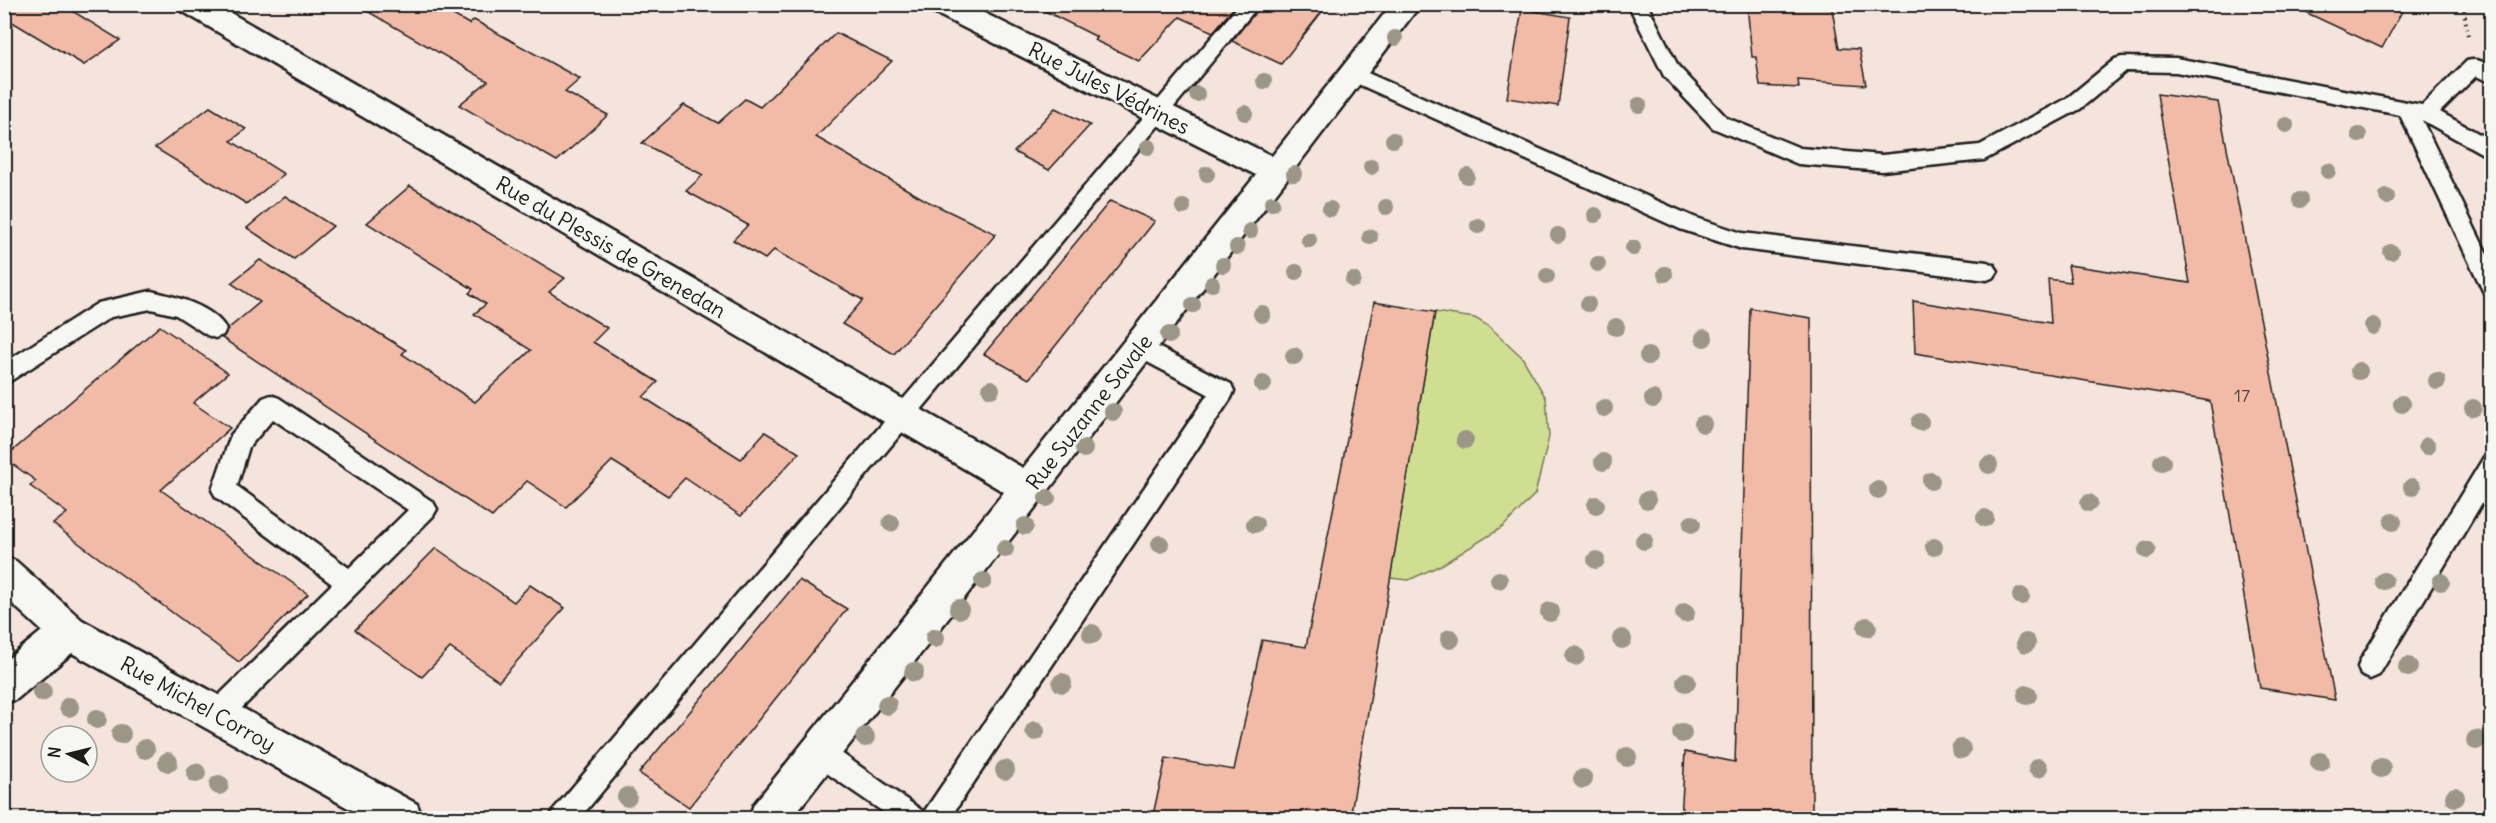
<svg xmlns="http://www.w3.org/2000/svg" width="2496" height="823" viewBox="0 0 2496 823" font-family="Delius,sans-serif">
	<rect width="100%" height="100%" fill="#f5e4dc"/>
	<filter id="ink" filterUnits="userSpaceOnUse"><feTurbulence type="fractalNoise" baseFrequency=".0167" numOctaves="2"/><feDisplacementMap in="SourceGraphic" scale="12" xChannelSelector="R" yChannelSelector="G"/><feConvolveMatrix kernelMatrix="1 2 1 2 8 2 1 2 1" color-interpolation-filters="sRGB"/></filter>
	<g filter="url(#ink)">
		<polygon fill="#cfde91" stroke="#767d56" stroke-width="1.5" points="1435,312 1475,318 1490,327 1522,357 1546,398 1549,437 1535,494 1503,527 1443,564 1409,580 1390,578"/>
		<g fill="#f2bba7" stroke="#1c1c1c" stroke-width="1.5">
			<polygon points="4,4 61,4 120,40 84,65 4,17"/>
			<polygon points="355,4 434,4 469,24 474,20 580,79 565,92 608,115 557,161 459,105 488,81"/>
			<polygon points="1031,4 1237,4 1213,32 1180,17 1139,61 1094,40 1097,37"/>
			<polygon points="1262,4 1328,4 1281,64 1232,41"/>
			<polygon points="1747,4 1831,4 1839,48 1859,49 1866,85 1798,80 1799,88 1760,86 1756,57 1752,57"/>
			<polygon points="2288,4 2406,4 2382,48"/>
			<polygon points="1522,9 1570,17 1558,106 1507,98"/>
			<polygon points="836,33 892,61 816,137 927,201 996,234 894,354 842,324 863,300 774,250 765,259 733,240 748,225 686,191 703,175 642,143 684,105 718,123 745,99 760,107"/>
			<polygon points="2157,94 2218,102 2335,700 2260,688 2210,401 1915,353 1913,301 2051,323 2048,279 2071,282 2068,265 2190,283"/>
			<polygon points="210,107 246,129 231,141 284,174 247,204 155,148"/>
			<polygon points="1055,108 1090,125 1049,170 1014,152"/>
			<polygon points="410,186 565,278 549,292 607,328 593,342 658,382 643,397 741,459 765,432 799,453 741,516 685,478 668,496 612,461 566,507 527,481 492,517 222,338 228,329 260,302 231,283 260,260 406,350 402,354 475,402 531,350 474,314 486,304 469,293 473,289 367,223"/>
			<polygon points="285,196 333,226 294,259 247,228"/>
			<polygon points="1110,201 1155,221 1029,379 984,354"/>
			<polygon points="1374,302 1435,312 1350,819 1152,819 1166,758 1234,770 1262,640 1306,647"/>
			<polygon points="1750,308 1811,318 1812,819 1681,819 1685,752 1735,762"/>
			<polygon points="160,326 228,373 193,403 230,428 161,490 308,594 239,662 53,524 67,513 30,486 36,481 4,458"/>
			<polygon points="436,548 514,602 530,585 565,608 499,681 450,648 422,677 355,630"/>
			<polygon points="799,580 847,609 689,807 639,773"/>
		</g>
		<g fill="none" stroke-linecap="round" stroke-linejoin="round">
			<g stroke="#1c1c1c" stroke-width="5">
				<g id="service">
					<polygon points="1240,4 1260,4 580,818 550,818 554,809"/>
					<path d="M1628 4H1647L1678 66 1727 118 1800 148 1882 155 1980 145 2066 99 2115 59 2122 57 2176 58 2422 105 2467 61C2477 58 2483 62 2492 67V83L2476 76 2440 112 2492 141V159L2422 120 2492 264V296L2484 293 2400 115 2176 72 2126 71 2080 109 1984 160 1882 171 1798 164 1713 128 1664 76Z"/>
					<polygon points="1354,67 1694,217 1742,233 1987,262 1994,265 1998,271 1994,277 1987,280 1742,249 1680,229 1347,79 1344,74 1347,69"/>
					<path d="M151 291C174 296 214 306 226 329L223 335 215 338 207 335 176 315 151 309 111 317 4 385V363L98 303Z"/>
					<polygon points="1140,338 1231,384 1234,391 1231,398 950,818 892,818 812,763 808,754 812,745 821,741 830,745 924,812 1208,394 1132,354 1129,347 1132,340"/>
					<path d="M271 395 279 398 433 502 437 509 433 516 226 724 217 727 208 724 204 715 208 706 332 584 216 497 212 490 231 435 263 398ZM273 419 408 510 349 568 237 486 249 447Z"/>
					<polygon points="2492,454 2492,486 2379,675 2370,679 2361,675 2358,667 2361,659 2484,457"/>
				</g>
			</g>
			<g stroke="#1c1c1c" stroke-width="5">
				<g id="minor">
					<polygon points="179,4 215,4 1023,468 1256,175 931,11 928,4 966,4 1272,156 1392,4 1421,4 1041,500 792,818 749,818 754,804 1004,492 182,11"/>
					<polygon points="4,557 16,561 82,620 417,804 422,818 366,818 72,653 17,699 4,704 4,662 42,631 4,596"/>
				</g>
			</g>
			<polyline stroke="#1c1c1c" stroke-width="4" stroke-dasharray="1.5 4.5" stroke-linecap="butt" points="2463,4 2468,36"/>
			<use href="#service" fill="#f6f6f2" fill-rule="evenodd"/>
			<use href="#minor" fill="#f6f6f2" fill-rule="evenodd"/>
		</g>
		<g fill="#9b9686">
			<circle cx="1395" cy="38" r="8"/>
			<circle cx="1264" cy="81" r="8"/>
			<circle cx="1197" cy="94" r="8"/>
			<circle cx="1639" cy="105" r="8"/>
			<circle cx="1245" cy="113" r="8"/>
			<circle cx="2286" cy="125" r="8"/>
			<circle cx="2359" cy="135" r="8"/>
			<circle cx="1393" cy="140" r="8"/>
			<circle cx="1148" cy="147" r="8"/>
			<circle cx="1371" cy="167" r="8"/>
			<circle cx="2328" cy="171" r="8"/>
			<circle cx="1207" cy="174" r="8"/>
			<circle cx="1294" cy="174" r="8"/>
			<circle cx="1467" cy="176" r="8"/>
			<circle cx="2387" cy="197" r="8"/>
			<circle cx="2300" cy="200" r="8"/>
			<circle cx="1272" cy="203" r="8"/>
			<circle cx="1183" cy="207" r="8"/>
			<circle cx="1386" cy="207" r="8"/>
			<circle cx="1330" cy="209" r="8"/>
			<circle cx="1595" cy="215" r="8"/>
			<circle cx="1478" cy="226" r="8"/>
			<circle cx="1250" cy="231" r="8"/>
			<circle cx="1558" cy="235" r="8"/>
			<circle cx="1370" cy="237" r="8"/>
			<circle cx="1309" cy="240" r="8"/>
			<circle cx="1237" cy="247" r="8"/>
			<circle cx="1633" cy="248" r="8"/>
			<circle cx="2391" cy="252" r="8"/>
			<circle cx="1598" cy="264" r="8"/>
			<circle cx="1223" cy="265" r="8"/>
			<circle cx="1296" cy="272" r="8"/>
			<circle cx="1665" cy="274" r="8"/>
			<circle cx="1547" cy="276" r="8"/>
			<circle cx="1353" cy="280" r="8"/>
			<circle cx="1212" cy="284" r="8"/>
			<circle cx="1588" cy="304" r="8"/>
			<circle cx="1193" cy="305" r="8"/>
			<circle cx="1262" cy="314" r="9"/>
			<circle cx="2373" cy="326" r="9"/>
			<circle cx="1616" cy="327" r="9"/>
			<circle cx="1169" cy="335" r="9"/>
			<circle cx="1704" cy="338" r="9"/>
			<circle cx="1294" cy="356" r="9"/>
			<circle cx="1648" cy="356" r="9"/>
			<circle cx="2359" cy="371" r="9"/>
			<circle cx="2437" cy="381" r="9"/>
			<circle cx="1263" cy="384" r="9"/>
			<circle cx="991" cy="389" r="9"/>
			<circle cx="1653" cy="399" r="9"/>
			<circle cx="2402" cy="404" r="9"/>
			<circle cx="1604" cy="408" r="9"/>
			<circle cx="2473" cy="408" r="9"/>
			<circle cx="1113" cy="412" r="9"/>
			<circle cx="1920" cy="422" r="9"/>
			<circle cx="1703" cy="424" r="9"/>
			<circle cx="1465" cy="440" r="9"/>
			<circle cx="2427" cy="446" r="9"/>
			<circle cx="1084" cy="449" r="9"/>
			<circle cx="1603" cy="462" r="9"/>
			<circle cx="2162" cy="462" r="9"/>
			<circle cx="1989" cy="465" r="9"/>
			<circle cx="1931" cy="481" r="9"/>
			<circle cx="2412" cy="487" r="9"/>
			<circle cx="1878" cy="490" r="9"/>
			<circle cx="1047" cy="498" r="9"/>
			<circle cx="1647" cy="500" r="9"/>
			<circle cx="2089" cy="503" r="9"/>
			<circle cx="1596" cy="505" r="9"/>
			<circle cx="1985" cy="518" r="9"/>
			<circle cx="2393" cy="522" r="9"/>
			<circle cx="891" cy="523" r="9"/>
			<circle cx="1255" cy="524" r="9"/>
			<circle cx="1692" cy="524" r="9"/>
			<circle cx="1025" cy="526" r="9"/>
			<circle cx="1644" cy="541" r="9"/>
			<circle cx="1160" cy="544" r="9"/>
			<circle cx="1934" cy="547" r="9"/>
			<circle cx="1005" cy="549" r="9"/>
			<circle cx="2147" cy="550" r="9"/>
			<circle cx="1596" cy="560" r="9"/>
			<circle cx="1499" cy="580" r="9"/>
			<circle cx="983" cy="581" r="9"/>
			<circle cx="2384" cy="581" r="9"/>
			<circle cx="2441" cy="582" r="9"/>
			<circle cx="2021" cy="596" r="9"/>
			<circle cx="959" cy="609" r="10"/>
			<circle cx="1550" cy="612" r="10"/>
			<circle cx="1685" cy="613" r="10"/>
			<circle cx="1867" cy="627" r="10"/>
			<circle cx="1092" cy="634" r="10"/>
			<circle cx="935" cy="638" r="10"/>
			<circle cx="1450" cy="639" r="10"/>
			<circle cx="1622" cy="639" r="10"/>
			<circle cx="2026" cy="643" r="10"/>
			<circle cx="1575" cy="656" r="10"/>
			<circle cx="2408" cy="667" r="10"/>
			<circle cx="914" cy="672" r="10"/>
			<circle cx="1686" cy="682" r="10"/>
			<circle cx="1062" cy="683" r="10"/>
			<circle cx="42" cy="692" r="10"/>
			<circle cx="2027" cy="695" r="10"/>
			<circle cx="887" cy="705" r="10"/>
			<circle cx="69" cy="707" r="10"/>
			<circle cx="97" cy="719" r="10"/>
			<circle cx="1035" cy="731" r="10"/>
			<circle cx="1682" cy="733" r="10"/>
			<circle cx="121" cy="734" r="10"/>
			<circle cx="865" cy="737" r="10"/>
			<circle cx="2476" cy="740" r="10"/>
			<circle cx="145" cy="749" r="10"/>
			<circle cx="1961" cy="749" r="10"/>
			<circle cx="1627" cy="757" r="10"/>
			<circle cx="168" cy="762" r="10"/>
			<circle cx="2320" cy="762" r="10"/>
			<circle cx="2038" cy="768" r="10"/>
			<circle cx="2381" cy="768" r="10"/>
			<circle cx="1005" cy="770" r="10"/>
			<circle cx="196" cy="773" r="10"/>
			<circle cx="1583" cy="779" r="10"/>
			<circle cx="219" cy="785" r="10"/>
			<circle cx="627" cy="797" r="10"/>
			<circle cx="2455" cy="797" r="10"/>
		</g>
	</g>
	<g text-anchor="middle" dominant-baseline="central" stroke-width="5" stroke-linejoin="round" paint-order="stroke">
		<g font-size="18" fill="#52443f">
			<text x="2242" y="395">17</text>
		</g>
		<g font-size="21" fill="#1c1c1c" stroke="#f6f6f2">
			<text transform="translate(1109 88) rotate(27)">Rue Jules Védrines</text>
			<text transform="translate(611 247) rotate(30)">Rue du Plessis de Grenedan</text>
			<text transform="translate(1089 412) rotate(-52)">Rue Suzanne Savale</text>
			<text transform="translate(198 704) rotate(29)">Rue Michel Corroy</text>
		</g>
	</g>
	<rect width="2496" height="823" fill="none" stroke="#f6f6f2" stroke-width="24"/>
	<rect x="12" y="12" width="2472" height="799" fill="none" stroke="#1c1c1c" stroke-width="2" filter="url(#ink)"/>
	<g transform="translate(69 754) rotate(277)"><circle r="28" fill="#f6f6f2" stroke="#9f9f9c" stroke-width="1.5"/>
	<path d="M0-4.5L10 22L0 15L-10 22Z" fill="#1c1c1c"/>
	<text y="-9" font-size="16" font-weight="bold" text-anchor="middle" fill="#1c1c1c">N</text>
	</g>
</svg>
